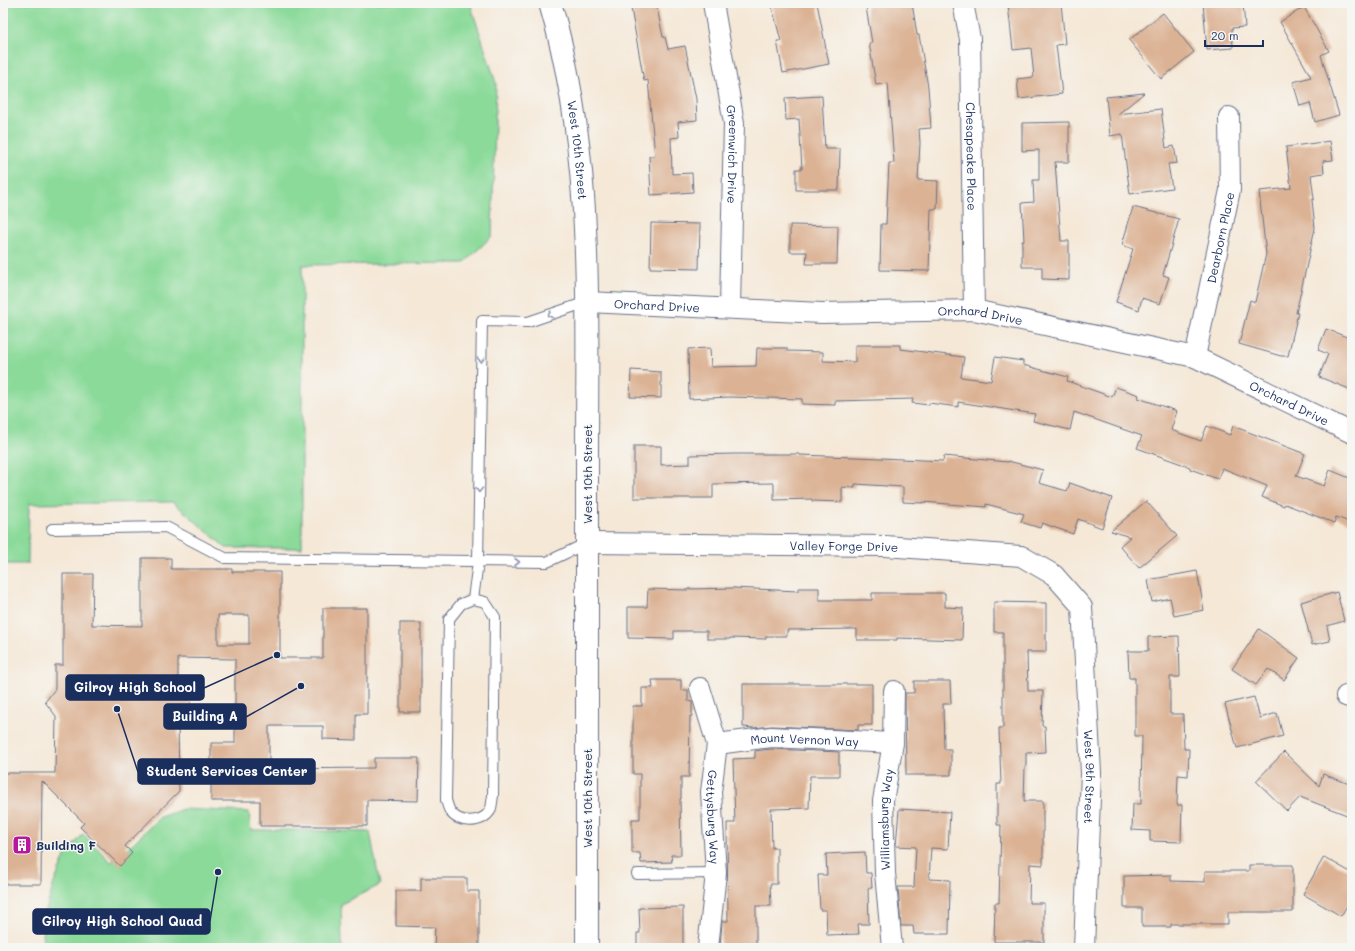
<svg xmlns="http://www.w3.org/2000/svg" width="1355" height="951" viewBox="0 0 1355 951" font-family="Mali,sans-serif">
	<rect width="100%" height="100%" fill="#f6f6f2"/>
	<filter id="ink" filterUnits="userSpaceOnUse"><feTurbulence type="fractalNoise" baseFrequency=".025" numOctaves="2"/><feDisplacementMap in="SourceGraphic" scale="8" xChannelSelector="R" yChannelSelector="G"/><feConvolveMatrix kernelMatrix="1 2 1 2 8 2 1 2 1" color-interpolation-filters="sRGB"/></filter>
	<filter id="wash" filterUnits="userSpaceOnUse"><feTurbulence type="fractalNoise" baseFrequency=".012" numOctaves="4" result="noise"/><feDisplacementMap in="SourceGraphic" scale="16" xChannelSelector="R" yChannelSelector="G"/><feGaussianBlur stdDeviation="0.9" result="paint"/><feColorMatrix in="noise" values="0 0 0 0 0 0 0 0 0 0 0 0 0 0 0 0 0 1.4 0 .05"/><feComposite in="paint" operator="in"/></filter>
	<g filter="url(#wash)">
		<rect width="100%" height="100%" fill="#f5e8d7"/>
		<g fill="#8bda9a" stroke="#53847c">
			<polygon points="3,3 470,3 496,83 492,236 464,263 302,265 302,548 226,548 173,502 29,504 28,564 3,564"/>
			<polygon points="183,809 249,812 251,830 290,830 370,832 380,885 341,904 342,948 42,948 45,914 54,883 66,854 83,834 111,862 133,843 160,817"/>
		</g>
		<g id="blocks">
			<g fill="#dcb294" fill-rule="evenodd">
				<polygon points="630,3 656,3 663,37 665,37 668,49 685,46 696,99 697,120 678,122 679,137 671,138 672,174 692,173 693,192 651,195 649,156 655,156 648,80 644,81"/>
				<polygon points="771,3 817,3 829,64 783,73 777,41 781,41"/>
				<polygon points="872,3 912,3 917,35 919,35 928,87 931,128 919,129 920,143 918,180 938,181 937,209 931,209 929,271 880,270 881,224 886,224 889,163 894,163 888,83 876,85 869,43 872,43 866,7 872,6"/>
				<polygon points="1022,3 1061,3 1065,44 1056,45 1062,94 1019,99 1017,79 1034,77 1031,48 1013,50 1008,4"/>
				<polygon points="1203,3 1243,3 1245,27 1232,28 1233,48 1207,50"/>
				<polygon points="1304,7 1329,51 1321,55 1339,115 1315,122 1310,103 1300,106 1293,82 1311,77 1280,22"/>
				<polygon points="1163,13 1194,52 1161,79 1129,40"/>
				<polygon points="1144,93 1118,114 1161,109 1166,148 1174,146 1177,163 1168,164 1172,188 1130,194 1122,134 1110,136 1106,97"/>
				<polygon points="822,96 825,149 840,149 839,190 796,190 796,169 802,169 799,119 786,120 785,98"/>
				<polygon points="1069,122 1069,162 1055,162 1061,241 1069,241 1069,280 1042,279 1042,267 1022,267 1022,241 1024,241 1022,203 1034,202 1033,180 1039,180 1039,150 1022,151 1022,123"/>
				<polygon points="1330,141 1333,160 1323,161 1324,173 1311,175 1314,199 1312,200 1315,228 1296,313 1298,313 1288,356 1281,356 1239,344 1250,300 1255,302 1266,254 1259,191 1291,188 1286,147"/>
				<polygon points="1133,207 1179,219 1163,275 1169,277 1160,304 1142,298 1139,310 1116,302 1133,249 1122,245"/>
				<polygon points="651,223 700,224 699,269 650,268"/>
				<polygon points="790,225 838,226 837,264 806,264 807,252 790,252"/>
				<polygon points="1326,329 1352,339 1352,390 1319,377 1328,354 1318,350"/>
				<polygon points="855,345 900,345 900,349 964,357 961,377 991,381 995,357 1023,361 1023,365 1068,377 1067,381 1112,397 1116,387 1139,395 1138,398 1177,411 1171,430 1201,441 1207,426 1230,435 1233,426 1305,454 1296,476 1324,486 1330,470 1352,479 1352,523 1336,517 1334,523 1285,504 1284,506 1262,497 1267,486 1222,468 1218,479 1190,469 1190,467 1137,448 1142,436 1074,412 1070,430 1033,421 1035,414 958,402 958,407 929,403 929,405 912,403 913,399 835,401 835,405 802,404 802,399 729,397 689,399 688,349 710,348 711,367 756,366 757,348 787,348 787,351 823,352 823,361 855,362"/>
				<polygon points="631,370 661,372 661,398 630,397"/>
				<polygon points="634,446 661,446 661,465 690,464 690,455 735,454 800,454 800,455 881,458 943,461 944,456 1008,462 1008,461 1043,470 1039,483 1067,491 1070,483 1112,498 1102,528 1078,519 1073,534 1042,523 1040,528 1021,522 1024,514 986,504 986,507 923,502 923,503 903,502 903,487 855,484 855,488 842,487 842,502 812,501 812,499 774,500 774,483 713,484 713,498 634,498"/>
				<polygon points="1146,501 1177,536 1139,568 1120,546 1130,537 1111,531"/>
				<path d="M142 558H171V569H232V572H280V658H323V608H367V714H356V740L323 739V726H269V769L374 768V758H419L418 801 367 800V826H260V801H211V743H235V659L178 658V688L191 702 178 715 179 791 125 846 132 853 120 866 80 827 84 823 42 781 41 884H3V773H55L56 716 45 702 55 689V665H63V574H93L92 625 142 626ZM218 615H249V644H218Z"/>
				<polygon points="1197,571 1204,610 1174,616 1170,598 1152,602 1148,580"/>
				<polygon points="733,588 798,591 798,588 819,588 819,600 872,600 872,593 945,593 945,607 963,608 962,640 897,638 897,640 857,640 857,629 787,630 787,636 766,636 766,639 730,638 730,639 707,639 707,631 674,631 674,639 628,638 628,607 647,607 648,589 688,590 688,589"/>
				<polygon points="1337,592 1344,621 1327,626 1330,641 1312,645 1301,602"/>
				<polygon points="994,602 1046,603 1046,652 1027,652 1028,691 1043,691 1042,726 1045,726 1046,752 1026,753 1026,767 1025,767 1024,801 1043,801 1043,865 1030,864 1029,903 1044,903 1044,942 994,942 995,903 999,903 1001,825 997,825 997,784 1001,784 999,728 1003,728 1003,632 994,632"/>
				<rect x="400" y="623" width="21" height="89"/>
				<polygon points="1259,629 1299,658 1284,680 1268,669 1256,685 1232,669"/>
				<polygon points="1179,636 1180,677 1170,677 1170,714 1183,714 1184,749 1189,749 1188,776 1178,775 1177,805 1182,805 1181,842 1150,841 1150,831 1132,830 1133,804 1141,804 1142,736 1135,736 1135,678 1129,678 1128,651 1148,651 1148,637"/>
				<polygon points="652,680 681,680 681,690 688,690 688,701 692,702 692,716 690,716 689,777 681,777 681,799 680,799 681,855 671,855 672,862 641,863 640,853 632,853 632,819 640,819 640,774 633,774 633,706 642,706 642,688 653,688"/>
				<polygon points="914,681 950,681 951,704 943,704 944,749 951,749 951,775 906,775 905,693 914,693"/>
				<polygon points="743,684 872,684 872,725 858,725 858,730 772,726 754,728 743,727"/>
				<polygon points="1254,697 1260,718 1277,713 1283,736 1237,748 1225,704"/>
				<polygon points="771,749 839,752 839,776 810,776 809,808 771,809 772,848 777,848 777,884 770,884 771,906 756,906 756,948 720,948 722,921 728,921 727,823 735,823 733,759 755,758 755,751"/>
				<polygon points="1284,752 1319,786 1323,774 1352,785 1352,817 1300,797 1287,811 1256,781"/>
				<polygon points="899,809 950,812 948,849 931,848 929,879 950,880 949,934 914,934 913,926 901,926 898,887 914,887 916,847 896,846"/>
				<polygon points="865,852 866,873 871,873 872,888 868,888 869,924 858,924 859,934 827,935 826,910 820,910 818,875 827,875 826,854"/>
				<polygon points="1324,857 1352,873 1352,897 1341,916 1303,894"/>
				<polygon points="1249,865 1293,865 1293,912 1228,912 1228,924 1171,924 1171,927 1142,927 1142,908 1124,908 1124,876 1171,875 1171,881 1205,882 1205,871 1249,871"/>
				<polygon points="421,878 467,878 467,891 479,891 479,948 434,948 435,927 396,926 396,891 421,891"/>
				<polygon points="683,907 683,948 637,948 637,933 640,933 639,908"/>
			</g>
		</g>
	</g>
	<g filter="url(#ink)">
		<use href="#blocks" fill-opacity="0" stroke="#677088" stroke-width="1"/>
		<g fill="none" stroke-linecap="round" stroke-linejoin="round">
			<g stroke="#677088" stroke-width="12">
				<g id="lane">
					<polyline points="52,529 166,527 225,558 547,562 587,543"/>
					<path d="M473 599 485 602 495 617 493 796C492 800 492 807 490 811 481 824 458 824 450 811 448 808 447 803 446 800L449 619 461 604Z"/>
					<polyline points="473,599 478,562 482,321 528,322 587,302"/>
					<polyline points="637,874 716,873"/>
				</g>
			</g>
			<g stroke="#677088" stroke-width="22">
				<g id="street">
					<path id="s1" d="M713 3 734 123 730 308"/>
					<path id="s2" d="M963 3 970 39 974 310"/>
					<path id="s3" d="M587 302 822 313 974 310 1195 357 1352 433"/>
					<path id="s4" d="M1195 357 1230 190 1229 117"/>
					<path id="s5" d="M587 543 885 546 1021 556 1054 575 1082 607 1091 773 1084 948"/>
					<path id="s6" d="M700 688 717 744 711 792 716 873 708 948"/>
					<polyline points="1346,696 1352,698"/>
					<path id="s7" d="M717 744 771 737 893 743"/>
					<path id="s8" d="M892 948 885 873 883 801 893 743 894 691"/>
				</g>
			</g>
			<g stroke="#677088" stroke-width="24">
				<g id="secondary">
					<path id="s9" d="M550 3C594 152 587 304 587 457 587 621 587 784 587 948"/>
				</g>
			</g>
			<use href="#lane" stroke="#fff" stroke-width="10"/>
			<use href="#street" stroke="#fff" stroke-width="20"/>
			<use href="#secondary" stroke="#fff" stroke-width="22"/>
		</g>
		<defs><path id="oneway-chevron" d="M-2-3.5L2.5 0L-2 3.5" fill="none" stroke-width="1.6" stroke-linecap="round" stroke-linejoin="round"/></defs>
		<g stroke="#8d97ae">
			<use href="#oneway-chevron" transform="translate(550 315) rotate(161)"/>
			<use href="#oneway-chevron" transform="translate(481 360) rotate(91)"/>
			<use href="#oneway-chevron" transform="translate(479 490) rotate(91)"/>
			<use href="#oneway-chevron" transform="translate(517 562)"/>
		</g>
	</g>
	<defs>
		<g id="building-square" transform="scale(1)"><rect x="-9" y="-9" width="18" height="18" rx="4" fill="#b5179e" stroke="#f6f6f2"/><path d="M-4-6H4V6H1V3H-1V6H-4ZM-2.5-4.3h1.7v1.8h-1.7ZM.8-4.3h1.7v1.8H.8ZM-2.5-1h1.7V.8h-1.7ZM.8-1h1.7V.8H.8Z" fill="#fff"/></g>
	</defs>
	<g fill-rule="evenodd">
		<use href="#building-square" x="22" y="845"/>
	</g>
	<g text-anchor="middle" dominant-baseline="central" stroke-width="3" stroke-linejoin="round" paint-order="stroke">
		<g font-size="12" fill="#1b2f5e" stroke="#f6f6f2">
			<text stroke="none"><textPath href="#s9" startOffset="150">West 10th Street</textPath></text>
			<text stroke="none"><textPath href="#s1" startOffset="153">Greenwich Drive</textPath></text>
			<text stroke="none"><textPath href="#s2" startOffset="154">Chesapeake Place</textPath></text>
			<text stroke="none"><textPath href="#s4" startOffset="122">Dearborn Place</textPath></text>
			<text stroke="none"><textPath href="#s3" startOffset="70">Orchard Drive</textPath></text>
			<text stroke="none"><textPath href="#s3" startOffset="394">Orchard Drive</textPath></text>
			<text stroke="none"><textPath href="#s3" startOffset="718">Orchard Drive</textPath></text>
			<text transform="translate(587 474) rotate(-90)">West 10th Street</text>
			<text stroke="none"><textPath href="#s5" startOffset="257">Valley Forge Drive</textPath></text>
			<text stroke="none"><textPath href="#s7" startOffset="88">Mount Vernon Way</textPath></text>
			<text stroke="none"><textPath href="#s5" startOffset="685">West 9th Street</textPath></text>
			<text transform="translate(587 798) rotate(-90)">West 10th Street</text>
			<text stroke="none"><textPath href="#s6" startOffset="132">Gettysburg Way</textPath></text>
			<text stroke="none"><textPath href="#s8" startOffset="129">Williamsburg Way</textPath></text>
		</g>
		<g font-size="12" font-weight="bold" fill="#1b2f5e" stroke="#f6f6f2" text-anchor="start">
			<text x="36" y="845">Building F</text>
		</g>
	</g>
	<path fill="none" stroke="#1b2f5e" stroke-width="1.5" d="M277 655L204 688M301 686L246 717M117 709L138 772M218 872L210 921"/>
	<g fill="#1b2f5e" stroke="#f6f6f2" stroke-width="1.5">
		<circle cx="277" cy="655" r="4"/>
		<circle cx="301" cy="686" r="4"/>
		<circle cx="117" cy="709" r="4"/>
		<circle cx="218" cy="872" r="4"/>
	</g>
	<g fill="#1b2f5e" stroke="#1b2f5e" stroke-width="1.5">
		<rect x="66" y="675" width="138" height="25" rx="4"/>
		<rect x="164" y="704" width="82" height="25" rx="4"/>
		<rect x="138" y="759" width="177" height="25" rx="4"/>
		<rect x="33" y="909" width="177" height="25" rx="4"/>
	</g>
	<g font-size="13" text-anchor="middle" font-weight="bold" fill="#fff">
		<text x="135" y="692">Gilroy High School</text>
		<text x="205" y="721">Building A</text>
		<text x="227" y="776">Student Services Center</text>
		<text x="122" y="926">Gilroy High School Quad</text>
	</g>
	<rect width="1355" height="951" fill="none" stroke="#f6f6f2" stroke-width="16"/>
	<path d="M1205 40v6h58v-6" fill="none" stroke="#1b2f5e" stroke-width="2"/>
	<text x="1211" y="40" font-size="12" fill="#1b2f5e" stroke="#f6f6f2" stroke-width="3" paint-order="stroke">20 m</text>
</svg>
